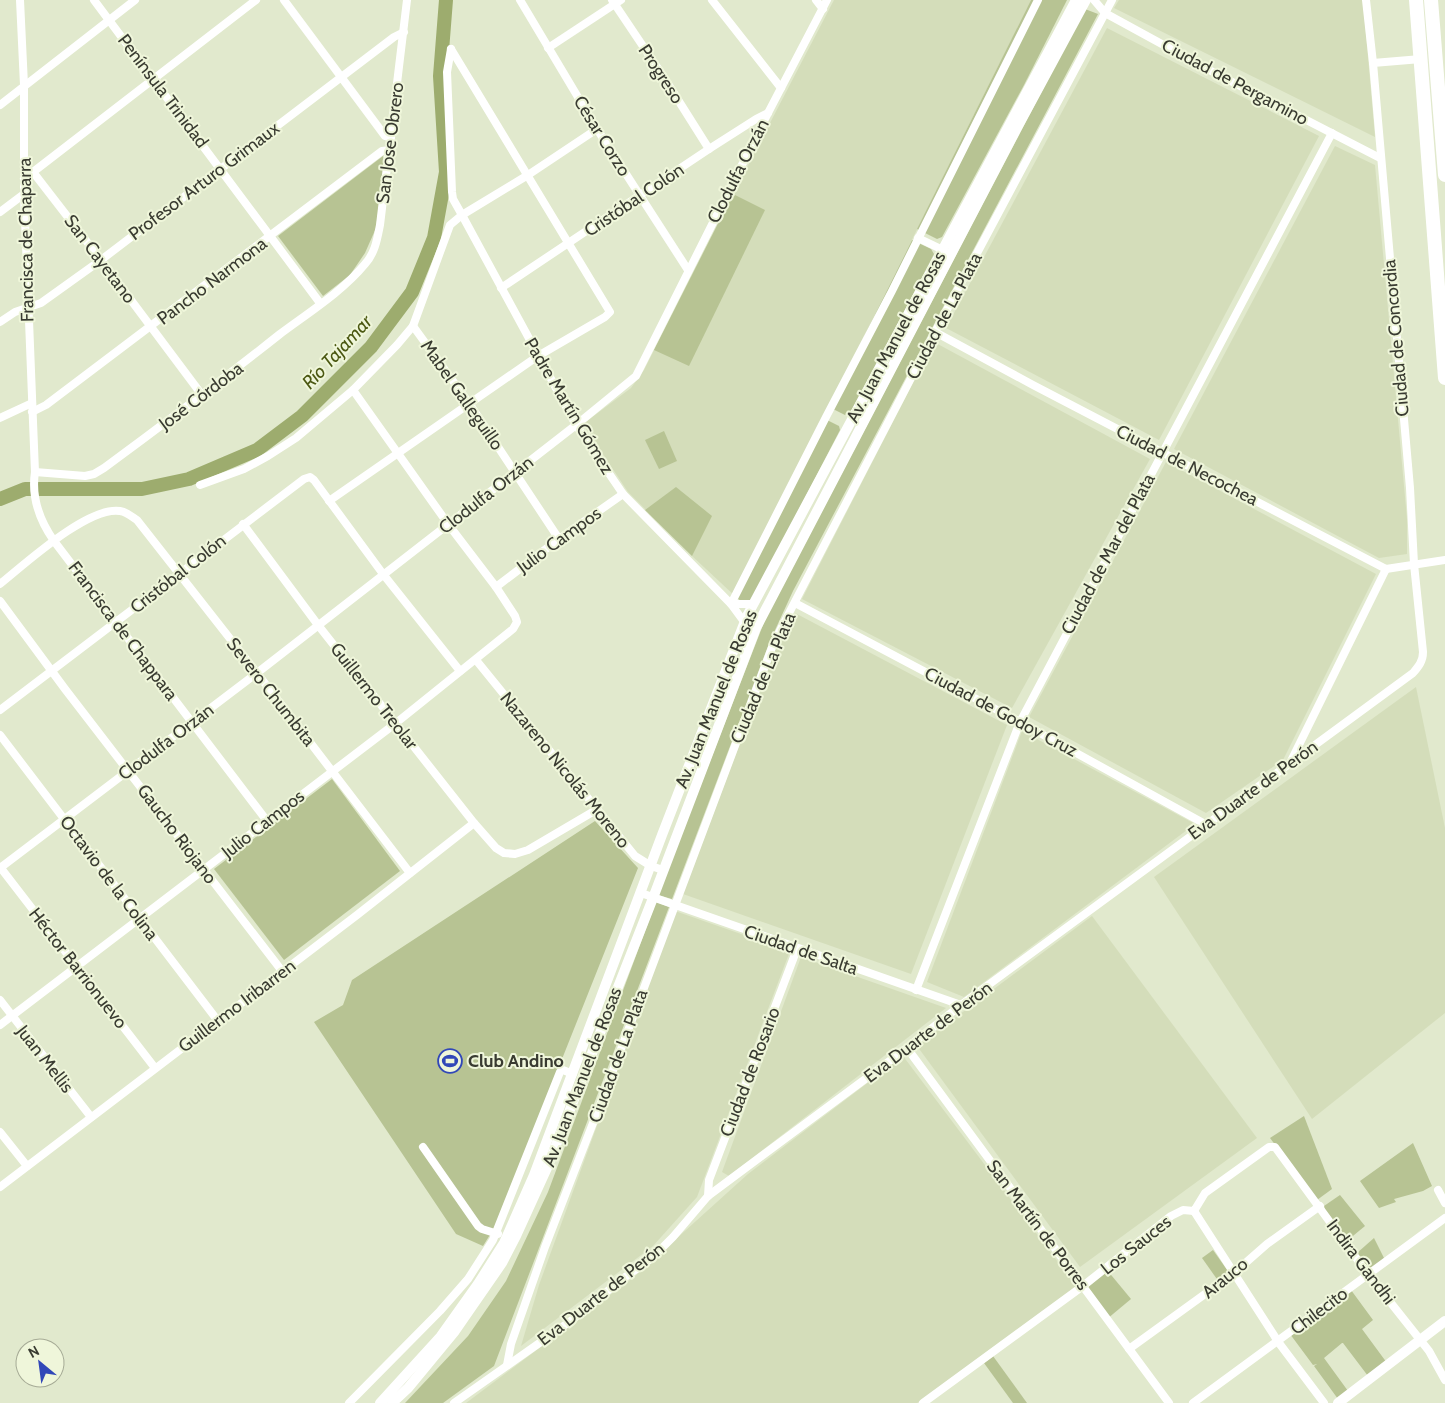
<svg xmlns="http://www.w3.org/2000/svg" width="1445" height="1403" viewBox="0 0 1445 1403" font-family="Cabin,sans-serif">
	<rect width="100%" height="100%" fill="#e1e9cd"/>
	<g fill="#d4ddba">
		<polygon points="834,0 1031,0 735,596 692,556 628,492 583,424 631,388 644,370 733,194"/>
		<polygon points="1119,0 1363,0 1375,137 1114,8"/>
		<polygon points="1107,28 1319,136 1159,440 946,328"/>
		<polygon points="1335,146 1375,165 1407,519 1407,554 1379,558 1174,449"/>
		<polygon points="934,342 1150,459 1012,708 802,599"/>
		<polygon points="1166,462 1376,574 1283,760 1206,813 1029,717"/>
		<polygon points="795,613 1007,725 911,974 683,894 776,648"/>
		<polygon points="1416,687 1445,828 1445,1013 1312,1119 1154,877"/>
		<polygon points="1022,731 1195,824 964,997 927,982"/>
		<polygon points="675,911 790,951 697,1197 653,1246 521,1346 539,1285"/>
		<polygon points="1092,916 1257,1138 1080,1267 917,1046"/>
		<polygon points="801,957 946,1008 729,1176 722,1172"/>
		<polygon points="903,1056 1076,1286 917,1403 466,1403 634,1277 748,1174"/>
	</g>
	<g fill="#b7c393">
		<polygon points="1031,0 1067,0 1024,85 942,237 937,239 917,229"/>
		<polygon points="1085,9 1098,14 793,591 770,641 672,899 658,895 765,620"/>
		<polygon points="383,156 384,168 376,228 365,253 350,275 323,296 278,236"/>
		<polygon points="733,194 765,210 689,366 654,350"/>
		<polygon points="912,240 931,249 934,254 853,410 845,415 829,407"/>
		<polygon points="823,418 839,426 840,430 751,602 743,603 735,596"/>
		<polygon points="664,431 677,461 659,469 645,440"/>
		<polygon points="676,487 712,516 692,556 645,510"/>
		<polygon points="332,779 400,871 284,960 214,869"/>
		<polygon points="595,821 638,868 496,1225 483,1246 456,1234 314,1022 343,1005 352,980"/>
		<polygon points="656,902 669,907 494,1366 443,1403 405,1403 468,1336 506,1281 548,1192"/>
		<polygon points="1304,1116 1332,1189 1317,1200 1270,1138"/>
		<polygon points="1413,1143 1432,1186 1423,1191 1394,1199 1396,1202 1379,1208 1360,1181"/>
		<polygon points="1340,1195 1365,1226 1348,1240 1326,1213 1324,1206"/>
		<polygon points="1374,1238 1385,1260 1370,1270 1357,1253"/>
		<polygon points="1213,1250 1230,1274 1219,1282 1202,1258"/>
		<polygon points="1107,1270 1131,1299 1107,1319 1084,1287"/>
		<polygon points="1351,1290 1373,1320 1362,1329 1387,1363 1368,1376 1343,1343 1342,1343 1324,1358 1348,1391 1338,1399 1314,1366 1317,1364 1313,1365 1290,1334"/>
		<polygon points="993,1356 1027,1403 1013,1403 984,1363"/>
	</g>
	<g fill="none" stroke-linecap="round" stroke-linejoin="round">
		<polyline stroke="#9dac6e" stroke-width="14" points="0,499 25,489 142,489 189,479 257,450 302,416 371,347 412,292 434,238 446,172 440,76 446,0"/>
		<g stroke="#fff" stroke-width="8">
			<path d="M20 0 24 85V194L35 472C31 498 40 521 54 541L267 821"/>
			<polyline points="94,0 320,303"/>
			<polyline points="284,0 385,136 391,138"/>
			<polyline points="520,0 597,129 688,270"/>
			<polyline points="612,0 663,76 709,149"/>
			<polyline points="712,0 781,88"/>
			<polyline points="816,0 823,9"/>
			<polyline points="1094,0 1105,13 1213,72 1380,158"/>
			<polyline points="548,48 621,0"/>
			<polyline points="1373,63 1421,59"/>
			<polyline points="0,105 135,0"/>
			<polyline points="597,129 528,175 462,215 576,425 623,494 731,604 753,604"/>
			<polyline points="33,172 101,260 202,395"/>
			<polyline points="24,179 256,0"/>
			<polyline points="0,212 24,194"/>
			<polyline points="918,238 943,250"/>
			<polyline points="501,288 709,149 756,119 768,113"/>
			<polyline points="0,322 15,312 41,303 101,260 394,37 404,32"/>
			<polyline points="413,326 469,403 559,539"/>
			<polyline points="935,332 1033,385 1386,569 1445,560"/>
			<polyline points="32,412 46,405 382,151 390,150"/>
			<polyline points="0,418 32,403"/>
			<path d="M35 472 85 476 94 474 104 468C164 424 222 380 280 334 308 313 343 291 365 264 375 253 377 240 380 225L407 0"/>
			<polyline points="200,485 244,469 268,456 296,438 353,390 397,345 413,326 450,225 462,215 453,199 452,192 447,72 451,49"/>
			<polyline points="329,501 538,356 605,317 610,312 451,49"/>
			<polyline points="243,524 318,625 474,823 496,848 504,853 515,854 528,850 596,810"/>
			<path d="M0 584C25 564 88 506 120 511 127 512 131 516 137 520L257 673 410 873"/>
			<polyline points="496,587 559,539 623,494"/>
			<polyline points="0,601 65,689 282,971"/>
			<polyline points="795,603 1020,722 1205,824"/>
			<polyline points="745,623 731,604 826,417 892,291 1038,0"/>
			<polyline points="476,660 635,856 651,866 663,870"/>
			<polyline points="0,710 304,479 310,477 314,480 383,574 460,671"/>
			<polyline points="0,735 218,1021"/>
			<polyline points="1291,761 1386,569"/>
			<polyline points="0,867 155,1068"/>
			<polyline points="0,868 257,673 576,425 636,376 768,113 827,0"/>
			<polyline points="641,893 961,1005"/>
			<polyline points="916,990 1020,722 1332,133"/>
			<polyline points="0,1000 91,1117"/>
			<polyline points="0,1025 396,723 513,629 517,622 515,616 496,587 448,524 353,390"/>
			<polyline points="907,1048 1169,1403"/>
			<polyline points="0,1132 27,1166"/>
			<polyline points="423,1147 478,1226 482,1229 498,1234"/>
			<polyline points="0,1187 357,915 474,823"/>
			<polyline points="1438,1190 1445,1203"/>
			<polyline points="708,1196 709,1180 797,949"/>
			<polyline points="1194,1211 1279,1343 1324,1403"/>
			<polyline points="1129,1349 1234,1273 1267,1244 1320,1206"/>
			<polyline points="507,1365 511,1344 545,1247 600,1105 774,642 935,332 1112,0"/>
			<polyline points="349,1403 440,1311 468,1279 493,1240 560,1072 563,1070 573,1074"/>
			<path d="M454 1403 572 1320 621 1280 652 1258 673 1237 708 1196 907 1048 961 1005 1413 673C1419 666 1423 661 1423 652L1414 564 1410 488 1373 63 1366 0"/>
			<polyline points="923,1403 1083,1286 1171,1216 1183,1210 1194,1211 1205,1193 1269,1147 1275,1147 1368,1274 1429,1351 1445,1380"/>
			<polyline points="1193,1403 1445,1218"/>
		</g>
		<g stroke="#fff" stroke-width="10">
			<polyline points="380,1403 441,1336 478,1284 504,1243 534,1175 662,835 747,616 1076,0"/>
			<polyline points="392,1403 408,1388 455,1331 502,1263 516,1236 547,1168 653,898 756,628 1018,126 1086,0"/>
			<polyline points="1338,1403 1445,1321"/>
		</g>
		<g stroke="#fff" stroke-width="14">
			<polyline points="1416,0 1445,378"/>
			<polyline points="1431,0 1445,175"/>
		</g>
	</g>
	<defs>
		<g id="stadium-ring" transform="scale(1.25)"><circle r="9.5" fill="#eff6da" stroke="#3147b8" stroke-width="1.5"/><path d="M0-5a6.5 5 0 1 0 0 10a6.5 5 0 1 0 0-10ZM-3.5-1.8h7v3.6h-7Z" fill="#3147b8"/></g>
	</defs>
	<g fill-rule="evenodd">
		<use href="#stadium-ring" x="450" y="1061"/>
	</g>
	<g text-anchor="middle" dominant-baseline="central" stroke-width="4" stroke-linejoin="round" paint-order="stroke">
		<g font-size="18" fill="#393b31" stroke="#eff6da">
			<text transform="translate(661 74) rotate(57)">Progreso</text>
			<text transform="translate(1235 82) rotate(28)">Ciudad de Pergamino</text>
			<text transform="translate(163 91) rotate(53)">Península Trinidad</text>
			<text transform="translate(602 136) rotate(58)">César Corzo</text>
			<text transform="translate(390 143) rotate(-83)">San Jose Obrero</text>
			<text transform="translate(738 171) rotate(-63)">Clodulfa Orzán</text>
			<text transform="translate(204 181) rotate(-37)">Profesor Arturo Grimaux</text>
			<text transform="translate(634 200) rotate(-34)">Cristóbal Colón</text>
			<text transform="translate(26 240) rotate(-91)">Francisca de Chaparra</text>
			<text transform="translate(100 259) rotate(53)">San Cayetano</text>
			<text transform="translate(212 281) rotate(-37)">Pancho Narmona</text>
			<text transform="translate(944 316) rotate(-62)">Ciudad de La Plata</text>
			<text transform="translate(896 337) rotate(-62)">Av. Juan Manuel de Rosas</text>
			<text transform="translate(1396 338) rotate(-95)">Ciudad de Concordia</text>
			<text transform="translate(462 395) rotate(55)">Mabel Galleguillo</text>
			<text transform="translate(201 396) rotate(-37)">José Córdoba</text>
			<text transform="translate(569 406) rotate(59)">Padre Martín Gómez</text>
			<text transform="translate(1187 465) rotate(27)">Ciudad de Necochea</text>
			<text transform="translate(486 495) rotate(-38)">Clodulfa Orzán</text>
			<text transform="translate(559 540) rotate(-36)">Julio Campos</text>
			<text transform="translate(1108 554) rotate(-62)">Ciudad de Mar del Plata</text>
			<text transform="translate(178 574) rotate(-38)">Cristóbal Colón</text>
			<text transform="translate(123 631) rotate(53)">Francisca de Chappara</text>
			<text transform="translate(763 678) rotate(-67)">Ciudad de La Plata</text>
			<text transform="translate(271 692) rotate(52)">Severo Chumbita</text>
			<text transform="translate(374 696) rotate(52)">Guillermo Treolar</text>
			<text transform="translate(716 699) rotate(-68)">Av. Juan Manuel de Rosas</text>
			<text transform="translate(1001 712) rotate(28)">Ciudad de Godoy Cruz</text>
			<text transform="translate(166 742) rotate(-37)">Clodulfa Orzán</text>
			<text transform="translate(565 770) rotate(51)">Nazareno Nicolás Moreno</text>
			<text transform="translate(1253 790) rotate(-36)">Eva Duarte de Perón</text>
			<text transform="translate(263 824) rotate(-38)">Julio Campos</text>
			<text transform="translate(177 834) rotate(53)">Gaucho Riojano</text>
			<text transform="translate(109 878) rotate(53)">Octavio de la Colina</text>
			<text transform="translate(801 950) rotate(19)">Ciudad de Salta</text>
			<text transform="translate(78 968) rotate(52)">Héctor Barrionuevo</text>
			<text transform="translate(237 1006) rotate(-37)">Guillermo Iribarren</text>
			<text transform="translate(928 1032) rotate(-37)">Eva Duarte de Perón</text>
			<text transform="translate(618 1056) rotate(-70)">Ciudad de La Plata</text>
			<text transform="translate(45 1059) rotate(52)">Juan Mellis</text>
			<text transform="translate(750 1072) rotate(-69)">Ciudad de Rosario</text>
			<text transform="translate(582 1077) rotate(-69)">Av. Juan Manuel de Rosas</text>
			<text transform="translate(1038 1225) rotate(53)">San Martín de Porres</text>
			<text transform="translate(1136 1245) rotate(-38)">Los Sauces</text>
			<text transform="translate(1361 1262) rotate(53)">Indira Gandhi</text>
			<text transform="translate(1225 1278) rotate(-39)">Arauco</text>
			<text transform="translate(601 1294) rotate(-38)">Eva Duarte de Perón</text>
			<text transform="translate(1319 1311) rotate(-37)">Chilecito</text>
		</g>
		<g font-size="18" font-weight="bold" fill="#393b31" stroke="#eff6da" text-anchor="start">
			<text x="468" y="1061">Club Andino</text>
		</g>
		<g font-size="19" font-style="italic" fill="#4b5812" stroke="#eff6da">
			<text transform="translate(337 352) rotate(-47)">Río Tajamar</text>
		</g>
	</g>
	<g transform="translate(40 1363) rotate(331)"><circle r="24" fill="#eff6da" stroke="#a6ab96"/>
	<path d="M0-4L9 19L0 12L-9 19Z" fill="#3147b8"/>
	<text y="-8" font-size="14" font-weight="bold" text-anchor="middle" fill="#393b31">N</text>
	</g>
</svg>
